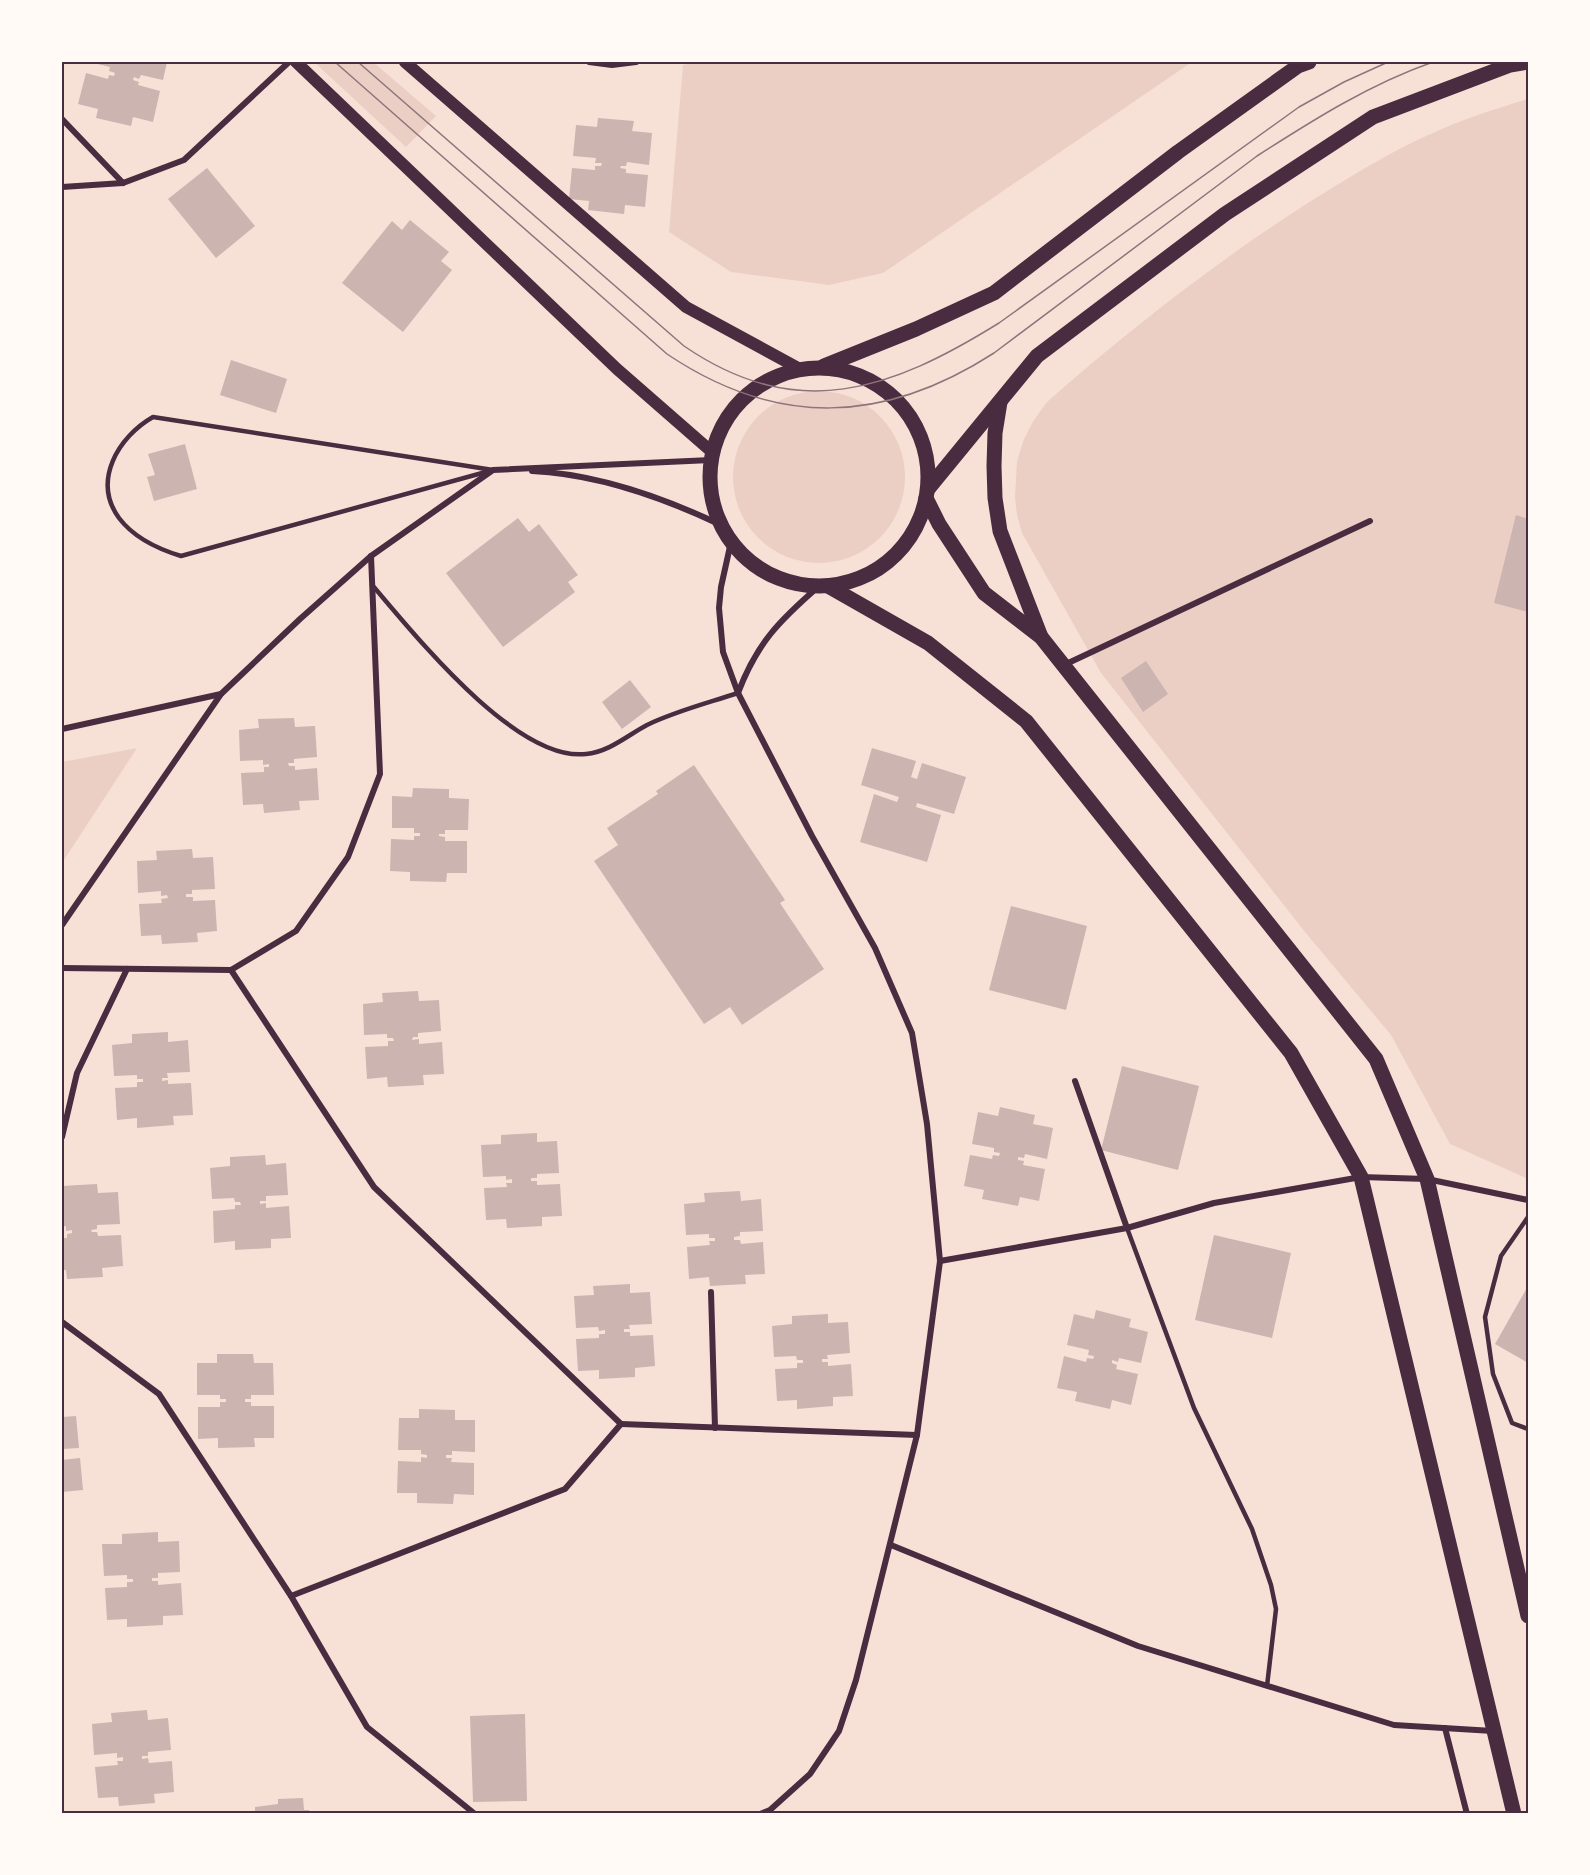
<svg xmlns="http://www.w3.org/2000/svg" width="1590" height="1875" viewBox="0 0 1590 1875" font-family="Rubik,sans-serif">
	<rect width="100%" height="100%" fill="#f7e1d7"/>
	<g fill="#ebcfc5">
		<polygon points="314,62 373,62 436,116 406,147"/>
		<polygon points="696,62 1192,62 883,273 829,285 731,272 669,232 683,65"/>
		<path d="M1528 99V1179L1450 1144 1391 1035 1305 932 1101 673 1022 533 1017 515 1015 497 1017 461 1024 439 1034 420 1047 402C1130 329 1217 261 1311 201 1353 175 1396 148 1442 129 1470 117 1499 108 1528 99Z"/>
		<circle cx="819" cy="477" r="86"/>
		<polygon points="137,748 62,863 62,762"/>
	</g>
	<g fill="#ccb4b1">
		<polygon points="89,62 167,62 163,80 141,75 139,79 134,77 133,80 139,82 138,85 160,91 153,122 133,117 131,126 96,118 98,109 78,104 86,73 108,79 109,75 114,76 115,73 109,71 110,67"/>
		<polygon points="598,118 634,121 632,131 652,133 649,165 627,162 626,166 621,166 620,168 626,169 626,173 648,175 645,207 625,205 624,214 588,210 589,201 569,199 572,168 595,170 595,166 601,166 602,163 595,163 596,158 573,156 576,125 597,127"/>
		<polygon points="207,168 255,226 216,258 168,199"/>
		<polygon points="410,220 449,252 441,261 452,270 403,332 342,283 392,221 402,230"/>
		<polygon points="231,360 287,379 276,413 220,395"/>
		<polygon points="185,444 197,489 154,501 147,477 155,475 148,454"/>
		<polygon points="1516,515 1528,519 1528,612 1494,603"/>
		<polygon points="518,518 529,532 539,524 578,575 568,582 575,592 503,647 446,573"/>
		<polygon points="1146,661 1168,694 1143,712 1121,678"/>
		<polygon points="630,680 651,707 622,729 602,702"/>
		<polygon points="294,718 295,727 315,726 317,757 294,759 294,763 288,763 289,766 295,766 295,770 317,768 319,800 299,801 300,810 264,813 263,804 243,805 241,773 264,772 264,767 269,767 269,764 263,765 263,760 240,761 239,730 259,728 258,719"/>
		<polygon points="872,748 916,761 911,777 917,779 922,763 966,777 954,814 917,803 916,807 941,815 927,862 860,842 874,794 897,802 899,797 861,785"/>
		<polygon points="694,765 785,900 780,903 824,969 742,1025 730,1007 704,1024 594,861 618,845 607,828 658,794 656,791"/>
		<polygon points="413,788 449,789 449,798 469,799 468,830 445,830 445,834 439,834 439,836 445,837 445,841 467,841 467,873 447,873 446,882 410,881 410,872 390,871 391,839 414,840 414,836 420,836 420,833 414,833 414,828 392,828 392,796 412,797"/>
		<polygon points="192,849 193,858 213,857 215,889 192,890 192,894 186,894 186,897 193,897 193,901 215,900 217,931 197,933 198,942 162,944 161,935 141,936 139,904 162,903 161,899 168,898 167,895 161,896 161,891 138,893 137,861 157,860 156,851"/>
		<polygon points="1011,906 1087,926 1066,1010 989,990"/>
		<polygon points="418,991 419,1001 439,1000 441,1031 418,1033 418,1037 413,1037 412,1040 419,1039 419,1044 442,1042 444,1074 423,1075 424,1085 388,1087 387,1077 367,1079 365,1047 388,1046 388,1041 394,1041 393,1038 387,1038 387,1034 364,1035 363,1004 383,1002 382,993"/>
		<polygon points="168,1032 168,1042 188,1040 190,1072 167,1073 168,1078 162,1078 162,1081 168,1080 168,1084 191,1083 193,1115 173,1116 174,1125 137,1128 137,1118 117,1120 115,1088 137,1087 137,1082 143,1082 143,1079 137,1079 137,1075 114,1076 112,1045 132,1043 132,1034"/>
		<polygon points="1122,1066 1199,1086 1178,1170 1101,1150"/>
		<polygon points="1000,1107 1035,1115 1033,1124 1053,1128 1047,1159 1025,1154 1024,1158 1018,1157 1018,1160 1024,1161 1023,1165 1045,1169 1039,1201 1020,1197 1018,1206 982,1199 984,1190 964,1186 970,1155 992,1159 993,1155 999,1156 1000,1153 994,1152 994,1148 972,1144 978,1112 998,1116"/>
		<polygon points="537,1133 537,1142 557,1141 559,1173 537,1174 537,1178 531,1178 531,1181 537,1181 537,1185 560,1184 562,1216 542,1217 542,1226 507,1228 506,1219 486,1220 484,1188 507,1187 506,1183 512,1183 512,1179 506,1180 506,1176 483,1177 481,1145 501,1144 501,1135"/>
		<polygon points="265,1155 266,1165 286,1163 288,1195 266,1196 266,1201 260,1201 260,1204 266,1203 266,1208 289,1206 291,1238 271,1239 271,1248 235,1250 235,1241 214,1243 213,1211 235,1209 235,1205 241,1205 240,1202 235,1202 234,1198 212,1199 210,1168 230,1166 230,1157"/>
		<polygon points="97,1184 98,1193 118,1192 120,1224 97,1225 97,1229 91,1230 92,1232 97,1232 98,1236 121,1235 123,1266 102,1268 103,1277 67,1279 66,1270 62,1270 62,1238 67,1238 67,1234 72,1233 72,1230 66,1231 66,1226 62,1227 62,1186"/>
		<polygon points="740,1191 741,1201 761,1199 763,1231 740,1232 740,1236 734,1237 734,1240 740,1240 741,1244 763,1242 765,1274 745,1275 746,1284 710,1286 709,1277 689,1279 687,1247 710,1245 709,1241 715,1241 715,1238 709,1238 709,1234 686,1235 684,1204 705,1202 704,1193"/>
		<polygon points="1214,1235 1291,1253 1272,1338 1195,1320"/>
		<polygon points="630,1284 630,1293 650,1292 652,1324 629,1325 630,1329 624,1329 624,1332 630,1332 630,1336 653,1335 655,1366 635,1368 635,1377 599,1379 599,1370 578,1371 576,1339 599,1338 599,1334 605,1334 605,1330 599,1331 598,1327 576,1328 574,1296 594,1295 593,1286"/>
		<polygon points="1528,1286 1528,1363 1495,1344"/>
		<polygon points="1096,1310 1131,1319 1129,1327 1148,1332 1141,1363 1119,1358 1118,1362 1112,1360 1112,1363 1117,1365 1116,1369 1138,1374 1131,1405 1112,1400 1110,1409 1075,1401 1077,1392 1057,1388 1064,1356 1086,1362 1087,1358 1093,1359 1094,1356 1088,1355 1089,1350 1067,1345 1074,1314 1094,1319"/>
		<polygon points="828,1314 828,1323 848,1322 850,1353 827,1355 828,1359 822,1359 822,1362 828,1362 828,1366 851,1364 853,1396 833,1397 833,1406 797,1409 797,1400 777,1401 775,1369 797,1368 797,1363 803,1363 803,1360 797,1360 796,1356 774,1357 772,1326 792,1324 792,1316"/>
		<polygon points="217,1354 253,1354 254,1363 273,1363 274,1395 251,1395 251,1399 245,1399 245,1402 251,1402 251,1406 274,1406 274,1438 254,1438 255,1447 218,1448 218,1438 198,1439 198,1407 220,1407 220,1402 226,1402 226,1399 220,1399 220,1395 197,1395 197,1363 217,1363"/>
		<polygon points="419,1409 455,1410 455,1420 475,1420 475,1452 452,1451 452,1455 446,1455 446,1458 452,1458 451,1462 474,1463 474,1495 454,1494 453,1504 417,1503 417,1493 397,1493 398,1461 421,1462 421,1457 427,1458 427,1455 421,1454 421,1450 398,1450 399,1418 419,1418"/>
		<polygon points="76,1416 79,1448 62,1449 62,1417"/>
		<polygon points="80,1458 83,1490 62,1492 62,1460"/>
		<polygon points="158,1532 158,1542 179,1541 180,1572 158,1573 158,1578 152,1578 152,1581 158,1581 158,1585 181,1583 183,1615 163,1616 163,1625 127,1627 127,1619 107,1620 105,1588 127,1587 127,1582 133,1582 133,1579 127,1579 127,1575 104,1576 102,1544 122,1544 122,1534"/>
		<polygon points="147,1710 148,1720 168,1718 171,1750 148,1752 148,1756 142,1756 142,1759 148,1758 149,1763 172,1761 174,1792 154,1794 155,1803 119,1806 118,1797 98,1798 95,1767 118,1765 117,1761 123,1761 123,1757 117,1758 117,1753 94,1755 92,1724 112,1722 111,1713"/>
		<polygon points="525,1714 527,1801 473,1802 470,1716"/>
		<polygon points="303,1798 304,1810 309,1810 309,1814 255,1814 255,1807 278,1804 278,1799"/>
	</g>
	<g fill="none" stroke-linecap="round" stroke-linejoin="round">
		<g stroke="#4a2c40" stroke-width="4.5">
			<path d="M153 417 493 470 181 556C158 549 134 538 119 518 92 481 118 437 153 417Z"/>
			<path d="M373 586C415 635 516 762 586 754 609 752 628 735 647 725 676 711 708 703 738 693"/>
			<polyline points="1528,1217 1501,1256 1485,1317 1493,1374 1512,1423 1528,1429"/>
			<polyline points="1127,1228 1194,1408 1252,1529 1271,1585 1276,1609 1267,1686"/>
		</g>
		<g stroke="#4a2c40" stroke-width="6">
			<polyline points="589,62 612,65 636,62"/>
			<polyline points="62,119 123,183"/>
			<polyline points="62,187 123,183 184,160 289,62"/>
			<path d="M532 471C598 474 662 497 721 525"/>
			<polyline points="731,542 721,587 719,608 723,652 738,693 812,836 875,948 912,1033 927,1124 940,1261 917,1435 856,1680 839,1731 810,1774 770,1810 760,1814"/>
			<polyline points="1064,665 1370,521"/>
			<path d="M738 693C757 643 779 621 818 587"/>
			<polyline points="62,729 221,694"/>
			<polyline points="62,925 221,694 300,619 371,556 493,470 711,460"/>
			<polyline points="62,968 231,970 296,931 348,857 380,774 371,556"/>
			<polyline points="231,970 374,1187 621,1424"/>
			<polyline points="1075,1081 1127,1228"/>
			<polyline points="62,1137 77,1073 127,969"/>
			<polyline points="940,1261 1127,1228 1214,1203 1361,1177 1427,1179 1528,1200"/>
			<polyline points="711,1292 715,1428"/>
			<polyline points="62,1322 159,1394 291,1596 367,1727 475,1814"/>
			<polyline points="621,1424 917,1435"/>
			<polyline points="891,1545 1138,1646 1394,1725 1493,1731"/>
			<polyline points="291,1596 565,1489 621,1424"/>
			<polyline points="1445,1728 1467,1814"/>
		</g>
		<g stroke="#4a2c40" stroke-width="12">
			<polyline points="296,62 617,369 712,452"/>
			<polyline points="405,62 686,307 800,369"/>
		</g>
		<g stroke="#4a2c40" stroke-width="15">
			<polyline points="824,366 916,329 994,293 1178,152 1298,66 1309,62"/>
			<circle cx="819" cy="477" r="109"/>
			<polyline points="1000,402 995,433 994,466 995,498 1000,531 1041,637"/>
			<polyline points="928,489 1037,356 1225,214 1373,117 1510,65 1528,62"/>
			<polyline points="926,498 939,524 984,593 1041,637 1376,1059 1427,1179 1528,1616"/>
			<polyline points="828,586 928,643 1026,721 1291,1053 1361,1177 1514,1814"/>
		</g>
		<g stroke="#8f747c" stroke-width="1.5">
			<path d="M335 62 667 354C777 428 884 424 994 353L1257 156C1313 120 1370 84 1433 62"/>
			<path d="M358 62 684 346C798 424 891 390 999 323L1299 107 1344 82 1388 62"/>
		</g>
	</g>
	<rect width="1590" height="1875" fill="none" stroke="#fffaf5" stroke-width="126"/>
	<rect x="63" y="63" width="1464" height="1749" fill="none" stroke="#4a2c40" stroke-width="2"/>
</svg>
